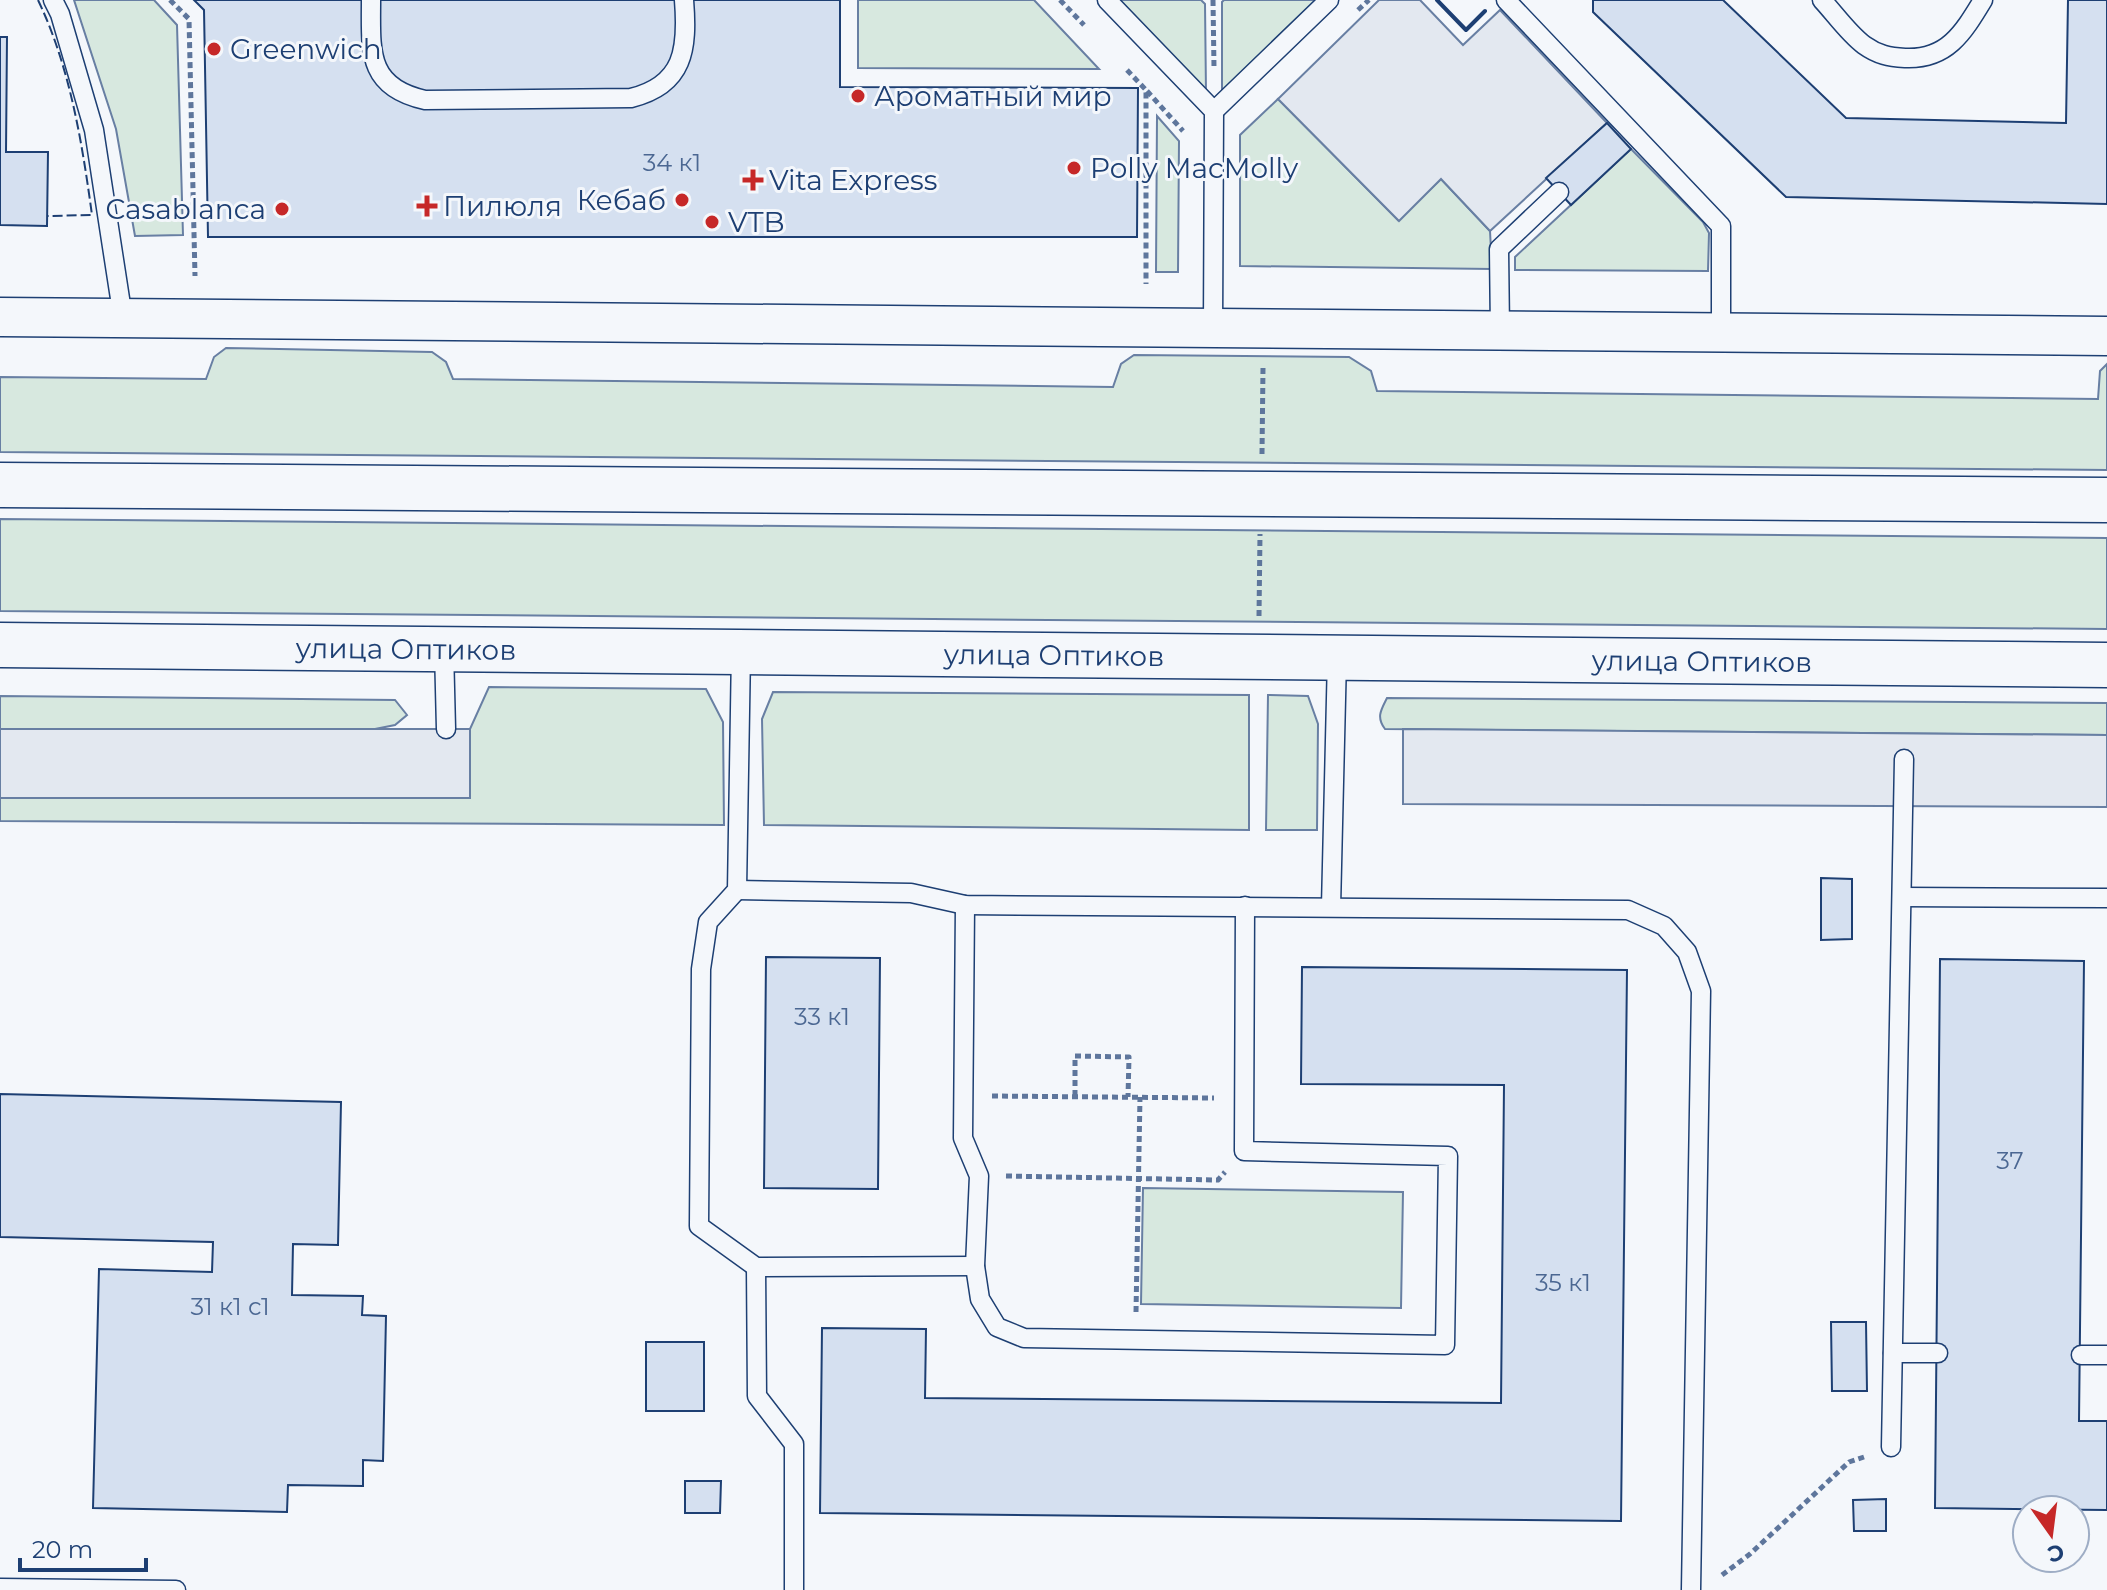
<svg xmlns="http://www.w3.org/2000/svg" width="2107" height="1590" viewBox="0 0 2107 1590" font-family="Montserrat,sans-serif">
	<rect width="100%" height="100%" fill="#f4f7fb"/>
	<g fill="#d7e8df" stroke="#687fa3" stroke-width="2">
		<polygon points="74,0 154,0 177,25 183,235 135,236 116,129"/>
		<polygon points="858,0 1034,0 1099,69 858,68"/>
		<polygon points="1116,0 1201,0 1205,4 1206,93"/>
		<polygon points="1224,0 1320,0 1222,95 1222,2"/>
		<polygon points="1278,99 1398,220 1441,179 1490,231 1492,269 1240,266 1240,135"/>
		<polygon points="1157,116 1179,141 1178,272 1156,272"/>
		<polygon points="1631,149 1703,222 1709,233 1708,271 1515,270 1515,257"/>
		<polygon points="226,348 432,352 446,362 453,379 1113,387 1121,364 1134,355 1349,357 1371,371 1377,391 2098,399 2100,371 2107,364 2107,470 0,452 0,377 206,379 214,357"/>
		<polygon points="0,519 2107,538 2107,629 0,611"/>
		<polygon points="489,687 706,689 723,722 724,825 0,821 0,798 469,798 470,729"/>
		<polygon points="773,692 1249,695 1249,830 764,825 762,719"/>
		<polygon points="1268,695 1308,696 1318,724 1317,830 1266,830"/>
		<polygon points="0,696 395,700 407,715 395,725 375,729 0,729"/>
		<path d="M1387 698 2107 703V735L1385 729C1376 717 1381 710 1387 698Z"/>
		<polygon points="1143,1188 1403,1192 1401,1308 1141,1304"/>
	</g>
	<g fill="#e3e8f0" stroke="#687fa3" stroke-width="2">
		<polygon points="1379,0 1420,0 1463,45 1500,10 1607,123 1490,231 1441,179 1399,221 1278,99"/>
		<rect x="0" y="729" width="470" height="69"/>
		<polygon points="1403,729 2107,735 2107,807 1403,804"/>
	</g>
	<g fill="#d5e0f0" stroke="#1d3f73" stroke-width="2">
		<polygon points="194,0 840,0 840,87 1138,88 1137,237 208,237 204,10"/>
		<polygon points="1593,0 1723,0 1846,118 2066,123 2068,0 2107,0 2107,204 1786,197 1593,12"/>
		<polygon points="0,37 7,37 6,152 48,152 47,226 0,225"/>
		<polygon points="1607,123 1631,149 1571,205 1546,178"/>
		<polygon points="1821,878 1852,879 1852,939 1821,940"/>
		<polygon points="766,957 880,958 878,1189 764,1188"/>
		<polygon points="1940,959 2084,961 2079,1421 2107,1421 2107,1510 1935,1508"/>
		<polygon points="1302,967 1627,970 1621,1521 820,1513 822,1328 926,1329 925,1398 1501,1403 1504,1085 1301,1084"/>
		<polygon points="0,1094 341,1102 338,1245 293,1244 292,1295 363,1296 362,1315 386,1316 383,1461 363,1460 363,1486 288,1485 287,1512 93,1508 99,1269 212,1272 213,1242 0,1237"/>
		<polygon points="1831,1322 1866,1322 1867,1391 1832,1391"/>
		<rect x="646" y="1342" width="58" height="69"/>
		<polygon points="685,1481 721,1481 720,1513 685,1513"/>
		<polygon points="1886,1499 1886,1531 1854,1531 1853,1500"/>
	</g>
	<g fill="none" stroke-linecap="round" stroke-linejoin="round">
		<g stroke="#1d3f73" stroke-width="21">
			<g id="lane">
				<polyline points="53,0 60,14 94,130 123,318"/>
				<path d="M371 0C371 50 366 87 425 100L631 98C684 85 688 49 684 0"/>
				<polyline points="1107,0 1214,111 1213,328"/>
				<polyline points="1506,0 1721,226 1721,333"/>
				<path d="M1822 0C1835 14 1849 34 1864 45 1878 55 1889 57 1905 58 1947 60 1963 33 1983 0"/>
				<polyline points="1214,111 1329,0"/>
				<polyline points="1500,331 1499,249 1559,192"/>
				<polyline points="444,649 446,729"/>
				<polyline points="741,651 737,890 708,922 701,969 699,1226 756,1267 975,1266"/>
				<polyline points="737,890 911,893 965,905 1628,910 1664,926 1687,952 1701,991 1691,1590"/>
				<polyline points="1902,897 2107,898"/>
				<polyline points="965,905 963,1138 979,1176 975,1266 980,1299 997,1327 1024,1338 1445,1345 1448,1156 1244,1151 1245,906"/>
				<polyline points="1331,907 1337,657"/>
				<polyline points="756,1267 757,1396 794,1444 794,1590"/>
				<polyline points="1893,1353 1938,1353"/>
				<polyline points="2081,1355 2107,1355"/>
				<polyline points="1891,1447 1904,759"/>
				<polyline points="0,1588 176,1590"/>
			</g>
		</g>
		<g stroke="#1d3f73" stroke-width="41">
			<polyline id="street" points="0,317 2107,336"/>
		</g>
		<g stroke="#1d3f73" stroke-width="47">
			<g id="secondary">
				<polyline points="0,485 2107,500"/>
				<path id="s1" d="M0 645 2107 665"/>
			</g>
		</g>
		<g stroke="#5e769c" stroke-width="5" stroke-dasharray="6 4" stroke-linecap="butt">
			<polyline points="170,0 189,19 195,276"/>
			<polyline points="1060,0 1084,25"/>
			<polyline points="1213,0 1214,67"/>
			<polyline points="1358,10 1369,0"/>
			<polyline points="1127,70 1146,90 1146,284"/>
			<polyline points="1147,91 1183,131"/>
			<polyline points="1262,454 1263,368"/>
			<polyline points="1259,616 1260,534"/>
			<polyline points="992,1096 1214,1098"/>
			<polyline points="1075,1096 1075,1056 1129,1057 1128,1097"/>
			<polyline points="1006,1176 1218,1180 1225,1172"/>
			<polyline points="1136,1312 1140,1097"/>
			<polyline points="1722,1575 1750,1554 1849,1462 1864,1457"/>
		</g>
		<use href="#lane" stroke="#f4f7fb" stroke-width="18"/>
		<use href="#street" stroke="#f4f7fb" stroke-width="38"/>
		<use href="#secondary" stroke="#f4f7fb" stroke-width="44"/>
		<path stroke="#1d3f73" stroke-width="2" stroke-dasharray="10 4" stroke-linecap="butt" d="M38 0C70 67 82 142 92 215L47 216"/>
		<polyline stroke="#1d3f73" stroke-width="4" points="1437,0 1466,30 1485,11"/>
	</g>
	<g fill="#c62828" stroke="#f4f7fb" stroke-width="3">
		<circle cx="214" cy="49" r="8"/>
		<circle cx="858" cy="96" r="8"/>
		<circle cx="1074" cy="168" r="8"/>
		<path d="M749 168h8v8h8v8h-8v8h-8v-8h-8v-8h8z"/>
		<circle cx="682" cy="200" r="8"/>
		<path d="M423 194h8v8h8v8h-8v8h-8v-8h-8v-8h8z"/>
		<circle cx="282" cy="209" r="8"/>
		<circle cx="712" cy="222" r="8"/>
	</g>
	<g text-anchor="middle" dominant-baseline="central" stroke-width="6" stroke-linejoin="round" paint-order="stroke">
		<g font-size="24" fill="#4b6792">
			<text x="672" y="162">34 к1</text>
			<text x="822" y="1016">33 к1</text>
			<text x="2010" y="1160">37</text>
			<text x="1563" y="1282">35 к1</text>
			<text x="230" y="1306">31 к1 с1</text>
		</g>
		<g font-size="28" fill="#1d3f73" stroke="#f4f7fb" text-anchor="start">
			<text x="230" y="49">Greenwich</text>
			<text x="874" y="96">Ароматный мир</text>
			<text x="1090" y="168">Polly MacMolly</text>
			<text x="769" y="180">Vita Express</text>
			<text x="666" y="200" text-anchor="end">Кебаб</text>
			<text x="443" y="206">Пилюля</text>
			<text x="266" y="209" text-anchor="end">Casablanca</text>
			<text x="728" y="222">VTB</text>
		</g>
		<g font-size="28" fill="#1d3f73" stroke="#f4f7fb">
			<text stroke="none"><textPath href="#s1" startOffset="406">улица Оптиков</textPath></text>
			<text stroke="none"><textPath href="#s1" startOffset="1054">улица Оптиков</textPath></text>
			<text stroke="none"><textPath href="#s1" startOffset="1702">улица Оптиков</textPath></text>
		</g>
	</g>
	<g transform="translate(2051 1534) rotate(166)"><circle r="38" fill="#f4f7fb" stroke="#9eadc5" stroke-width="2"/>
	<path d="M0-6L14 30L0 20L-14 30Z" fill="#c62828"/>
	<text y="-12" font-size="22" font-weight="bold" text-anchor="middle" fill="#1d3f73">С</text>
	</g>
	<path d="M20 1558v12h126v-12" fill="none" stroke="#1d3f73" stroke-width="4"/>
	<text x="32" y="1558" font-size="24" fill="#1d3f73" stroke="#f4f7fb" stroke-width="6" paint-order="stroke">20 m</text>
</svg>
